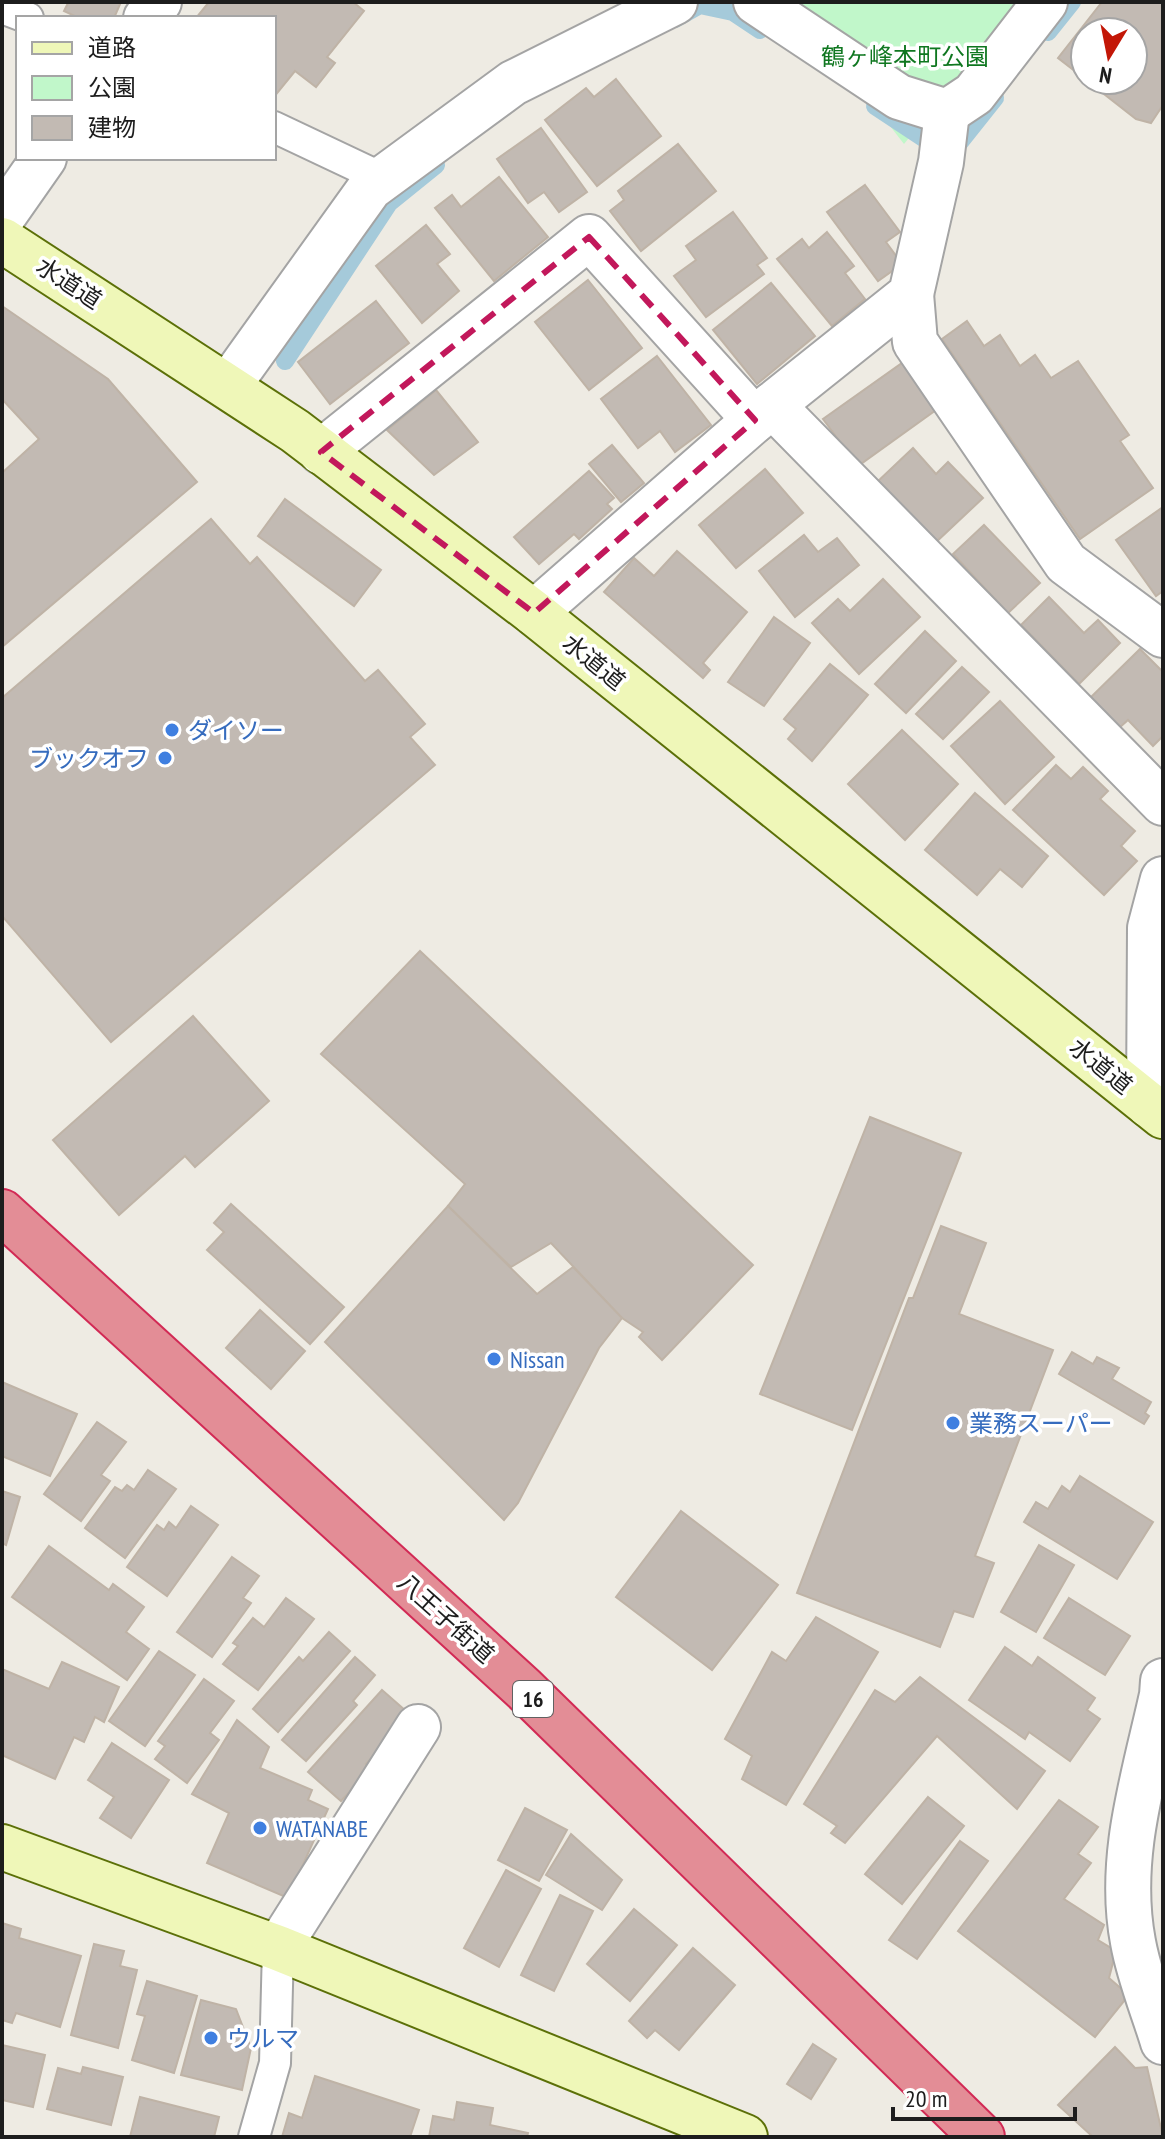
<svg xmlns="http://www.w3.org/2000/svg" width="1165" height="2139" viewBox="0 0 1165 2139" font-family="'PT Sans Narrow','Noto Sans JP',sans-serif">
	<rect width="100%" height="100%" fill="#eeebe3"/>
	<polygon fill="#c1f7ca" points="794,2 1018,2 904,144"/>
	<g fill="none" stroke-linecap="round" stroke-linejoin="round">
		<g stroke="#a5cada" stroke-width="18">
			<polyline points="675,19 700,5 733,12 760,30"/>
			<polyline points="1048,32 1072,2"/>
			<polyline points="875,106 934,145 956,147 995,98"/>
			<polyline points="285,361 389,203 436,165"/>
		</g>
	</g>
	<g fill="#c2bab3" stroke="#bfb3a6" stroke-width="2">
		<polygon points="65,2 121,2 114,18 79,18 64,11 68,3"/>
		<polygon points="209,2 353,2 364,11 327,57 335,63 316,87 295,71 274,97 274,18 196,18"/>
		<polygon points="1102,2 1163,2 1163,105 1151,123 1136,119 1086,80 1133,80 1133,32 1085,32 1085,79 1058,58"/>
		<polygon points="616,79 661,136 597,186 545,120 586,88 594,97"/>
		<polygon points="541,128 587,192 559,212 544,192 528,203 497,159"/>
		<polygon points="678,144 716,191 641,251 610,211 624,200 618,191"/>
		<polygon points="499,177 548,237 494,281 435,208 452,195 461,207"/>
		<polygon points="865,185 900,232 886,242 902,264 878,281 827,212"/>
		<polygon points="733,212 767,258 757,265 764,274 706,317 674,276 696,260 686,246"/>
		<polygon points="426,225 450,254 437,264 459,291 422,323 376,266"/>
		<polygon points="827,232 854,266 845,273 865,299 832,326 777,259 802,239 809,248"/>
		<polygon points="588,280 642,348 589,390 535,322"/>
		<polygon points="771,283 815,336 757,384 713,330"/>
		<polygon points="376,301 409,343 330,404 298,362"/>
		<polygon points="2,306 108,379 197,482 2,647 2,473 39,439 2,399"/>
		<polygon points="967,321 984,346 1000,335 1020,366 1035,355 1051,378 1078,361 1129,435 1120,441 1153,488 1080,539 942,339"/>
		<polygon points="657,356 711,425 675,452 660,431 638,448 601,399"/>
		<polygon points="902,363 936,410 858,466 823,419"/>
		<polygon points="436,390 478,442 434,475 387,430"/>
		<polygon points="612,445 644,483 621,502 589,464"/>
		<polygon points="913,448 936,474 948,462 983,498 934,544 876,483"/>
		<polygon points="765,469 803,513 736,568 699,525"/>
		<polygon points="589,471 614,498 607,504 612,509 579,539 574,534 539,564 514,537"/>
		<polygon points="285,499 381,570 354,606 258,536"/>
		<polygon points="1163,507 1163,591 1156,596 1116,540"/>
		<polygon points="211,519 250,564 257,557 365,681 378,670 425,724 410,737 435,765 111,1042 2,916 2,698"/>
		<polygon points="984,525 1040,583 1008,613 953,554"/>
		<polygon points="804,535 818,552 837,538 859,565 795,617 759,571"/>
		<polygon points="677,551 747,612 703,663 710,670 703,678 604,592 634,558 654,576"/>
		<polygon points="883,579 920,617 859,674 812,623 838,599 850,611"/>
		<polygon points="1049,597 1084,633 1098,620 1120,643 1079,684 1021,625"/>
		<polygon points="774,617 810,643 764,706 728,682"/>
		<polygon points="925,631 956,661 906,713 875,684"/>
		<polygon points="1140,649 1163,672 1163,736 1153,746 1128,720 1118,729 1088,700"/>
		<polygon points="830,664 868,695 812,761 788,739 796,729 784,719"/>
		<polygon points="962,667 989,692 943,739 916,714"/>
		<polygon points="1000,701 1054,757 1005,804 951,746"/>
		<polygon points="902,730 958,784 905,840 848,784"/>
		<polygon points="1056,765 1071,779 1083,767 1108,791 1100,799 1135,831 1121,846 1137,861 1104,895 1013,810"/>
		<polygon points="975,793 1048,856 1022,887 1000,869 977,895 925,850"/>
		<polygon points="420,951 753,1265 662,1360 639,1337 643,1332 622,1318 551,1243 511,1267 448,1206 465,1184 321,1054"/>
		<polygon points="193,1016 269,1101 195,1167 185,1156 119,1215 53,1140"/>
		<polygon points="870,1117 961,1153 852,1430 760,1394"/>
		<polygon points="231,1204 344,1307 310,1344 207,1250 224,1232 214,1223"/>
		<polygon points="448,1206 537,1294 573,1267 622,1318 599,1348 518,1503 504,1520 325,1342"/>
		<polygon points="941,1226 986,1243 959,1314 1053,1350 975,1556 994,1563 973,1617 954,1611 940,1647 797,1593 909,1298 913,1298"/>
		<polygon points="260,1310 305,1351 271,1389 226,1348"/>
		<polygon points="1072,1352 1093,1364 1097,1357 1119,1368 1112,1379 1151,1402 1145,1413 1149,1416 1144,1424 1059,1374"/>
		<polygon points="2,1382 77,1414 50,1476 2,1456"/>
		<polygon points="97,1422 126,1442 101,1475 110,1481 81,1521 44,1494"/>
		<polygon points="148,1470 176,1489 125,1558 85,1528 115,1487 122,1491 127,1485 134,1490"/>
		<polygon points="1080,1476 1153,1522 1117,1579 1024,1522 1036,1502 1048,1509 1062,1486 1070,1492"/>
		<polygon points="2,1491 20,1497 6,1545 2,1543"/>
		<polygon points="191,1506 218,1525 167,1596 127,1567 157,1525 164,1530 169,1522 176,1528"/>
		<polygon points="681,1511 778,1585 712,1670 616,1597"/>
		<polygon points="1039,1545 1074,1565 1036,1632 1001,1612"/>
		<polygon points="49,1546 109,1590 113,1584 144,1607 126,1632 149,1649 127,1680 12,1597"/>
		<polygon points="232,1557 259,1576 243,1598 251,1603 212,1657 177,1632"/>
		<polygon points="286,1598 314,1619 258,1690 223,1664 238,1646 233,1643 253,1618 264,1627"/>
		<polygon points="1069,1598 1130,1636 1105,1675 1044,1638"/>
		<polygon points="816,1617 878,1652 786,1805 742,1779 752,1756 725,1739 772,1652 786,1661"/>
		<polygon points="329,1632 350,1651 278,1732 253,1709 299,1657 303,1661"/>
		<polygon points="1005,1647 1032,1666 1038,1657 1095,1698 1087,1710 1100,1719 1070,1761 1029,1732 1025,1739 969,1700"/>
		<polygon points="159,1651 195,1675 145,1746 109,1721"/>
		<polygon points="355,1657 375,1675 353,1701 357,1705 306,1761 282,1740"/>
		<polygon points="62,1662 119,1687 104,1722 95,1717 84,1742 74,1737 55,1779 2,1755 2,1669 49,1689"/>
		<polygon points="920,1677 1045,1771 1017,1809 937,1736 845,1843 831,1833 837,1826 804,1804 875,1690 895,1702"/>
		<polygon points="204,1679 234,1701 210,1733 219,1740 187,1783 155,1759 165,1746 158,1741"/>
		<polygon points="382,1690 406,1711 400,1727 366,1764 371,1769 341,1801 308,1772"/>
		<polygon points="237,1720 269,1747 260,1768 312,1790 308,1800 328,1809 288,1898 207,1863 229,1813 192,1794"/>
		<polygon points="112,1743 169,1780 131,1838 100,1818 114,1797 88,1780"/>
		<polygon points="928,1797 964,1826 902,1904 865,1874"/>
		<polygon points="1059,1800 1098,1827 1078,1854 1091,1863 1064,1899 1104,1925 1098,1940 1116,1951 1109,1978 1125,1992 1124,2001 1095,2037 958,1931"/>
		<polygon points="525,1808 567,1830 539,1881 498,1860"/>
		<polygon points="571,1834 622,1880 602,1910 546,1875"/>
		<polygon points="960,1841 988,1861 917,1959 889,1940"/>
		<polygon points="506,1870 541,1889 499,1967 464,1948"/>
		<polygon points="560,1895 593,1911 554,1991 521,1975"/>
		<polygon points="634,1909 677,1945 630,2001 587,1964"/>
		<polygon points="2,1923 21,1929 19,1938 81,1956 60,2027 16,2013 12,2023 2,2020"/>
		<polygon points="94,1944 124,1951 120,1966 137,1970 118,2048 71,2035"/>
		<polygon points="693,1948 735,1985 679,2050 655,2030 647,2038 629,2021"/>
		<polygon points="147,1981 197,1996 174,2073 132,2060 145,2016 137,2014"/>
		<polygon points="201,2000 236,2009 251,2048 242,2090 181,2075"/>
		<polygon points="813,2044 836,2059 811,2099 787,2084"/>
		<polygon points="2,2045 45,2055 33,2107 2,2100"/>
		<polygon points="1115,2047 1135,2068 1147,2067 1163,2137 1093,2137 1058,2105"/>
		<polygon points="83,2067 123,2077 111,2125 47,2109 58,2068 81,2074"/>
		<polygon points="315,2076 419,2110 410,2137 282,2137 289,2113 302,2118"/>
		<polygon points="140,2097 219,2117 214,2137 130,2137"/>
		<polygon points="457,2102 493,2108 490,2125 528,2133 527,2137 429,2137 433,2116 454,2120"/>
	</g>
	<g fill="none" stroke-linecap="round" stroke-linejoin="round">
		<g stroke="#a4a4a4" stroke-width="34">
			<g id="lane">
				<polyline points="2,8 28,18"/>
				<polyline points="274,127 384,179"/>
				<polyline points="254,2137 275,2063 278,1948"/>
			</g>
		</g>
		<g stroke="#a4a4a4" stroke-width="48">
			<g id="street">
				<polyline points="756,2 899,97 947,112 974,94 1045,2"/>
				<polyline points="146,18 159,2"/>
				<polyline points="2,218 44,158"/>
				<polyline points="911,294 915,342 1066,563 1163,635"/>
				<polyline points="228,386 370,188 513,83 675,2"/>
				<polyline points="772,405 1163,803"/>
				<polyline points="321,452 589,237 755,420"/>
				<polyline points="534,613 772,405 911,294 941,162 947,112"/>
				<polyline points="1149,1105 1150,928 1163,879"/>
				<path d="M1163 1681 1162 1695C1144 1777 1117 1858 1133 1942 1139 1976 1153 2009 1163 2042"/>
				<polyline points="278,1948 418,1727"/>
			</g>
		</g>
		<g stroke="#5c7008" stroke-width="48">
			<g id="secondary">
				<polyline points="2,240 295,431 534,613 1163,1116"/>
				<polyline points="2,1847 278,1948 745,2137"/>
			</g>
		</g>
		<g stroke="#d22a55" stroke-width="48">
			<polyline id="highway" points="2,1212 523,1688 982,2137"/>
		</g>
		<use href="#lane" stroke="#fff" stroke-width="30"/>
		<use href="#street" stroke="#fff" stroke-width="44"/>
		<use href="#secondary" stroke="#eff7b8" stroke-width="44"/>
		<use href="#highway" stroke="#e38d96" stroke-width="44"/>
	</g>
	<path fill="none" stroke="#c2185b" stroke-width="6" stroke-dasharray="16 10" stroke-linejoin="round" d="M589 237 755 420 534 613 321 452Z"/>
	<g fill="#3f7fe0" stroke="#fff" stroke-width="3">
		<circle cx="172" cy="730" r="8"/>
		<circle cx="165" cy="758" r="8"/>
		<circle cx="494" cy="1359" r="8"/>
		<circle cx="953" cy="1423" r="8"/>
		<circle cx="260" cy="1828" r="8"/>
		<circle cx="211" cy="2038" r="8"/>
	</g>
	<g text-anchor="middle" dominant-baseline="central" stroke-width="7" stroke-linejoin="round" paint-order="stroke">
		<rect fill="#fff" stroke="#616161" stroke-width="2" x="513" y="1681" width="40" height="36" rx="6"/>
		<g font-size="22" font-weight="bold" fill="#1d1d1d">
			<text x="533" y="1699">16</text>
		</g>
		<g font-size="24" fill="#0f7720" stroke="#fff">
			<text x="905" y="56">鶴ヶ峰本町公園</text>
		</g>
		<g font-size="24" fill="#1d1d1d" stroke="#fff">
			<text transform="translate(69 283) rotate(33)">水道道</text>
			<text transform="translate(594 662) rotate(39)">水道道</text>
			<text transform="translate(1101 1066) rotate(39)">水道道</text>
			<text transform="translate(446 1618) rotate(42)">八王子街道</text>
		</g>
		<g font-size="24" fill="#366cbe" stroke="#fff" text-anchor="start">
			<text x="188" y="730">ダイソー</text>
			<text x="149" y="758" text-anchor="end">ブックオフ</text>
			<text x="510" y="1359">Nissan</text>
			<text x="969" y="1423">業務スーパー</text>
			<text x="276" y="1828">WATANABE</text>
			<text x="227" y="2038">ウルマ</text>
		</g>
	</g>
	<rect width="1165" height="2139" fill="none" stroke="#1d1d1d" stroke-width="8"/>
	<rect x="16" y="16" width="260" height="144" fill="#ffffff" stroke="#a5a5a5" stroke-width="2"/>
	<rect x="32" y="42" width="40" height="12" fill="#eff7b8" stroke="#a5a5a5" stroke-width="2"/>
	<text x="88" y="56" font-size="24" fill="#1d1d1d">道路</text>
	<rect x="32" y="76" width="40" height="24" fill="#c1f7ca" stroke="#a5a5a5" stroke-width="2"/>
	<text x="88" y="96" font-size="24" fill="#1d1d1d">公園</text>
	<rect x="32" y="116" width="40" height="24" fill="#c2bab3" stroke="#a5a5a5" stroke-width="2"/>
	<text x="88" y="136" font-size="24" fill="#1d1d1d">建物</text>
	<g transform="translate(1109 56) rotate(190)"><circle r="38" fill="#ffffff" stroke="#a5a5a5" stroke-width="2"/>
	<path d="M0-6L14 30L0 20L-14 30Z" fill="#c31707"/>
	<text y="-12" font-size="22" font-weight="bold" text-anchor="middle" fill="#1d1d1d">N</text>
	</g>
	<path d="M893 2107v12h182v-12" fill="none" stroke="#1d1d1d" stroke-width="4"/>
	<text x="905" y="2107" font-size="24" fill="#1d1d1d" stroke="#ffffff" stroke-width="6" paint-order="stroke">20 m</text>
</svg>
